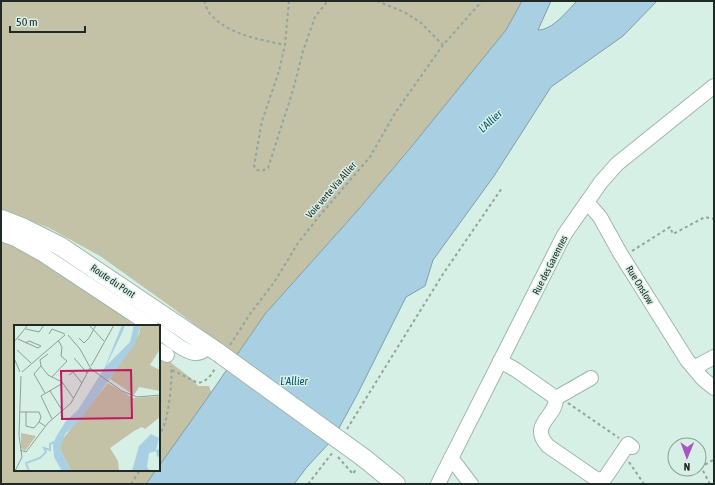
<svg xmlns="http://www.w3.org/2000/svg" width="715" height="485" viewBox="0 0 715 485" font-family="'Asap Condensed',sans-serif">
	<rect width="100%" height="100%" fill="#d7f0e5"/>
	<g fill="#c3c2a7">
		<polygon points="1,1 522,1 506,30 456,93 358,210 265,314 236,356 170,306 100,256 49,228 1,209"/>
		<polygon points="1,238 80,283 135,326 15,326 15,470 159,470 159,346 166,353 170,362 192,379 198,386 209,386 213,397 156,484 1,484"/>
	</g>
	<path fill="#a8d0e2" stroke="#7f9ea9" d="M522 1H551L538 30C553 30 567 11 577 1H657L623 36 551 87 494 176 433 260 425 286 406 297 357 395 333 439 307 467 294 484H146L156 470H159V466L206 400 265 314 358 210 412 146 506 30Z"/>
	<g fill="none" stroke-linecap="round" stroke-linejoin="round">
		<g stroke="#9fb7ac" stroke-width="16">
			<g id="minor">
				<polyline points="587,202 600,217 620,253 687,360 703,379 714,388"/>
				<polyline points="1,234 15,239 42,254 151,326"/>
				<path d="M159 332C167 337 188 355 197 353 202 353 205 349 209 347"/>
				<polyline points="159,350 167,355"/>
				<path d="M500 361 516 370 556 398C557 417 528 424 548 446L593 477 598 480 605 478 628 444 632 447"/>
				<polyline points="694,368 714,357"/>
				<polyline points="556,398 591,378"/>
				<polyline points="451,458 471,484"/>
				<polyline points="438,484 564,235 601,182 617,164 714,86"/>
			</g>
		</g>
		<g stroke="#9fb7ac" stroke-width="20">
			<g id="major">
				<polyline points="1,219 24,228 60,246 219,353"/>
				<polyline points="364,458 396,484"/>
			</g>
		</g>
		<g stroke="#92a59d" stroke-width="2" stroke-dasharray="3 3" stroke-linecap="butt">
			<path d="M204 1C206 5 207 11 211 15 230 35 258 39 285 45"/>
			<polyline points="289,1 285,45 279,71 262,121 254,166 257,170 262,171 268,168 293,90 303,51 315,17 326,3 329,1"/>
			<polyline points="377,1 404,12 420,22 443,45"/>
			<polyline points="632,251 670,227 673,234 705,217 714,219"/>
			<polyline points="230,345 250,314 275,281 298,243 321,214 370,157 395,113 443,45 482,1"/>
			<path d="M172 370 198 383C208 381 211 375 216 367"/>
			<polyline points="568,403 619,438"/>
			<polyline points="347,429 443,274 502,188"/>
			<path d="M159 437C161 431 165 425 166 419 169 407 173 378 171 366"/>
			<polyline points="338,457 353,474 356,469"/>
			<polyline points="629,462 644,484"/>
			<polyline points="131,484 140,470"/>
			<polyline points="308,484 333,452"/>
			<polyline points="710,484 701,467 713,460 714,458"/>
		</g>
		<use href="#minor" stroke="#fff" stroke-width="14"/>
		<use href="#major" stroke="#fff" stroke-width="18"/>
		<g stroke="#9fb7ac" stroke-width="20" stroke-linecap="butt">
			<polyline id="major-bridge" points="219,353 364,458"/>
		</g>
		<use href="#major-bridge" stroke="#fff" stroke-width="18"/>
	</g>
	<g text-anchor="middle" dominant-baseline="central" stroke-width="3" stroke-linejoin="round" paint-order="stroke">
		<g font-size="10" fill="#1f2925" stroke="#d7f0e5">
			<text transform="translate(331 190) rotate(-49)">Voie verte Via Allier</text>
			<text transform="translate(550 265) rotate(-63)">Rue des Garennes</text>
			<text transform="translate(113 281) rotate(34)">Route du Pont</text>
			<text transform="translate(640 285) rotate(58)">Rue Onslow</text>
		</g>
		<g font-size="11" font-style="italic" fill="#00516a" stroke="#d7f0e5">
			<text transform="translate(490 121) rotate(-43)">L'Allier</text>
			<text x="294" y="381">L'Allier</text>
		</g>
	</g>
	<g transform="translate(14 325)">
		<rect width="146" height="146" fill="#d7f0e5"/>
		<path d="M127 0H146V24L136 40 146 45V66L125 62 120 70 96 54 125 9ZM94 58 119 73 146 71V92L131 104 128 102 120 106 96 123 104 136 105 146H57L46 124 47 116ZM7 108 22 111 11 126 7 123Z" fill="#c3c2a7"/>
		<path d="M108 0H111L109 6 92 41 116 17 120 0H127L121 19 66 95 51 109 46 124 57 146H48L40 132 39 120 42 112 52 96 64 85 91 42ZM137 109 145 113 142 125 146 124V131L143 132 142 126 135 128 133 142 136 146H118L125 121Z" fill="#a8d0e2"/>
		<path fill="none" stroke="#a8d0e2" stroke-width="2" d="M15 146 12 138 26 133 32 127 30 123 36 125V119L43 116"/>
		<path fill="none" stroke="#8da098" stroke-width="1" d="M75 0 90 16M12 4 25 7 30 0M35 9 38 4 51 9M54 10 66 24 77 44 108 66 123 72 146 70M65 13 70 18 75 13 82 0M4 14 24 23 27 21M0 17 14 0M11 18 15 16 27 21M3 25 17 38M34 29 26 35 27 41 34 50 48 57 60 74M0 33 6 47M60 33 73 48M27 41 20 49 31 68M77 41 100 0M8 47 51 10M55 50 59 47 68 58M38 52 53 36 47 31 48 22 44 15M36 66 48 85M6 87H25L27 92 25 97 31 101M12 87V101L20 103 25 97M38 94 27 71 49 58M6 125 12 127 34 98 57 78 76 43M1 146 8 132 5 110 7 51"/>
		<path fill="#c2185b" fill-opacity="0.15" stroke="#c2185b" stroke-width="2" d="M117 45 118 93 48 94 47 46Z"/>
		<rect width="146" height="146" fill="none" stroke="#1f2925" stroke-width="2"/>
	</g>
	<rect width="715" height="485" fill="none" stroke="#1f2925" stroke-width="4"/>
	<g transform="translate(687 457) rotate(181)"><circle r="19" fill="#d7f0e5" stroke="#8da098"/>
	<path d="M0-3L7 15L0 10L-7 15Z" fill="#aa55c3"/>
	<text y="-6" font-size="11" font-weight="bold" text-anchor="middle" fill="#1f2925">N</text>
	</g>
	<path d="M10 26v6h75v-6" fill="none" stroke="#1f2925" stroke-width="2"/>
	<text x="16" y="26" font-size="12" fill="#1f2925" stroke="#d7f0e5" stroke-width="3" paint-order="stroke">50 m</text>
</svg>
